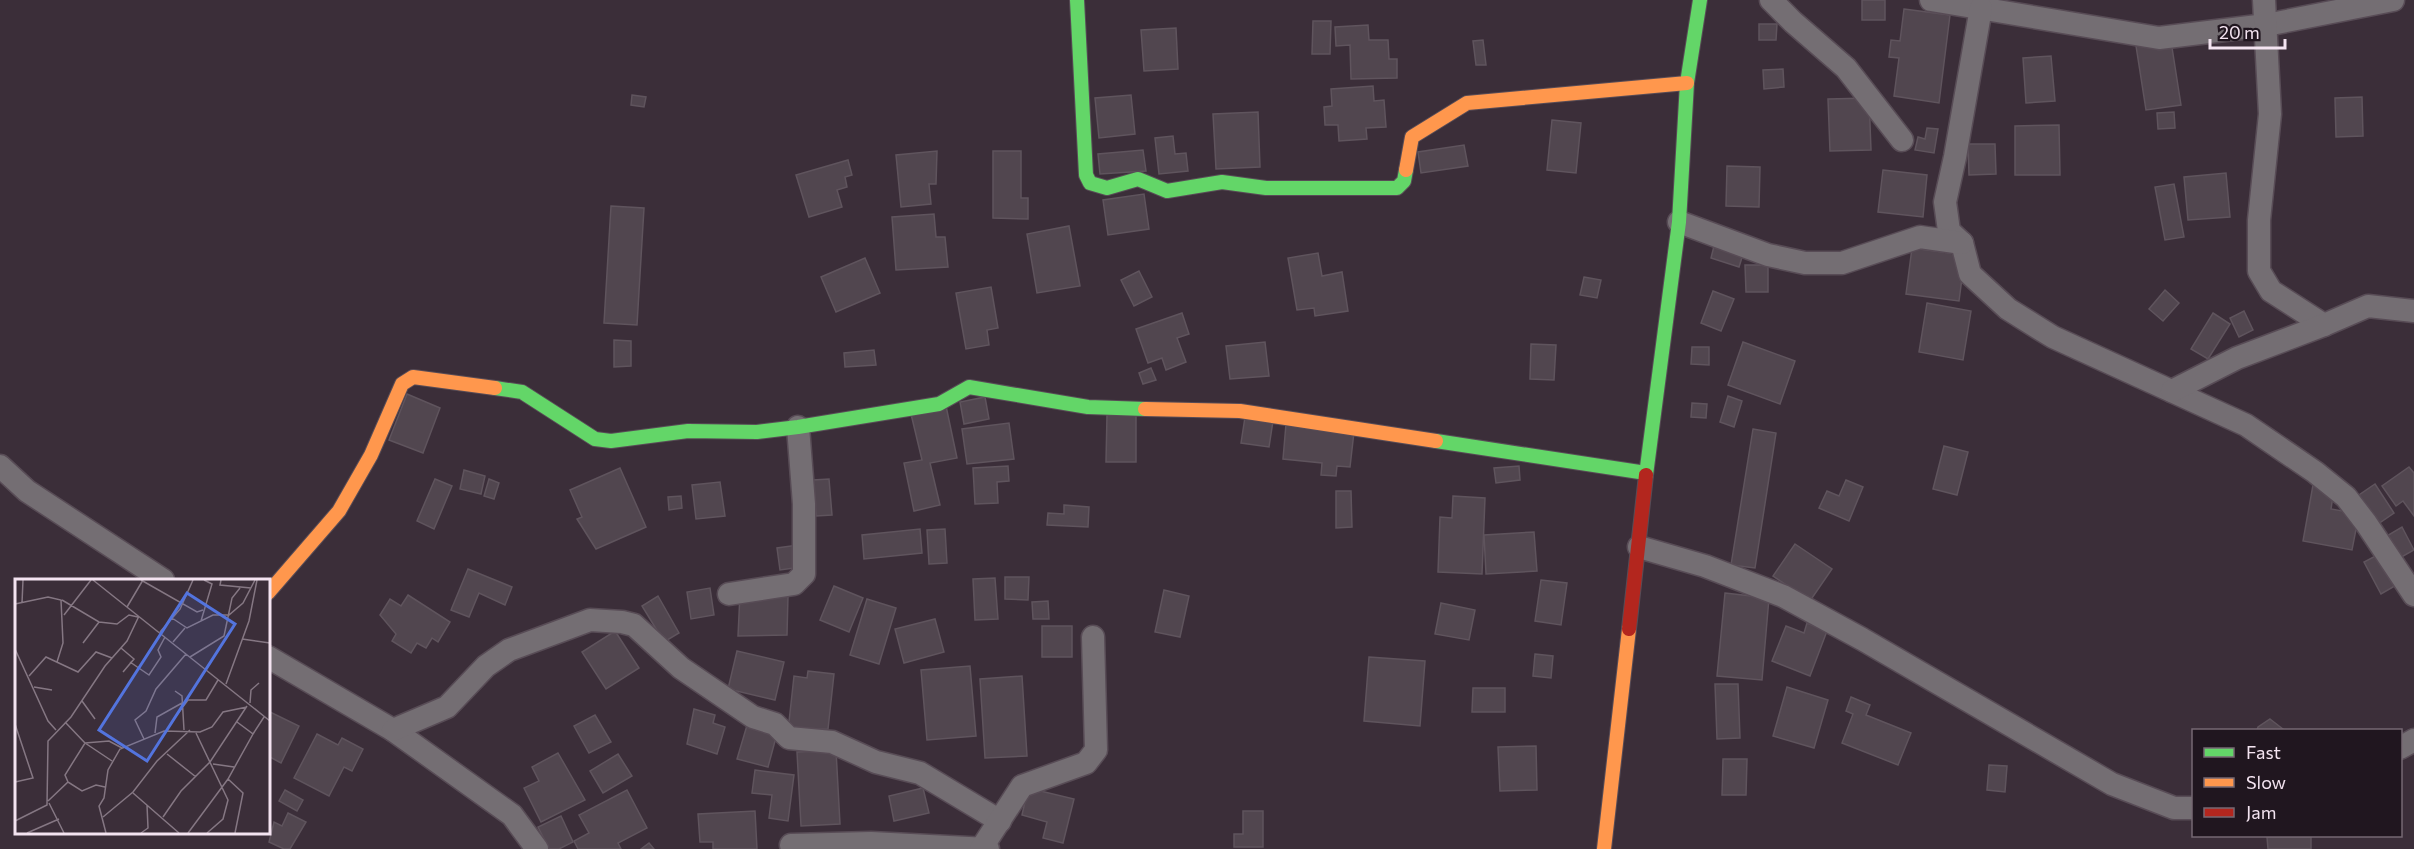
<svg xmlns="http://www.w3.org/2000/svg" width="2414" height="849" viewBox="0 0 2414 849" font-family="Commissioner,sans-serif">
	<rect width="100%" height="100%" fill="#3b2e39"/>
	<g fill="#51464f" stroke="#5f545d" stroke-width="1.5">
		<rect x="1862" y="0" width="23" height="20"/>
		<polygon points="1904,9 1950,15 1939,103 1894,96 1899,58 1889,57 1891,40 1900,41"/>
		<polygon points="1313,21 1331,21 1330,54 1312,54"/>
		<polygon points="1759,24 1777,24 1776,40 1759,40"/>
		<polygon points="1368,25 1369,40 1388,40 1389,59 1397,59 1397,78 1351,79 1350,45 1336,46 1335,27"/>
		<polygon points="1176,28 1178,69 1144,71 1141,30"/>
		<polygon points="1483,40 1486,65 1476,65 1473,41"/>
		<polygon points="2171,41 2181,105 2146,110 2136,46"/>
		<polygon points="2051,56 2055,101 2026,103 2023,58"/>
		<polygon points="1783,69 1784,87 1764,89 1763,70"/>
		<polygon points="1373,86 1374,101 1384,100 1386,127 1366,128 1367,139 1339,141 1338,125 1325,125 1324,107 1332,106 1331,89"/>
		<polygon points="632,95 646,97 644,107 631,105"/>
		<polygon points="1131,95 1135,134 1099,138 1095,98"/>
		<polygon points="2362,97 2363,136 2336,137 2335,98"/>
		<polygon points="1869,98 1871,150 1830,151 1828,99"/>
		<polygon points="1258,112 1260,167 1216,169 1213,114"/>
		<polygon points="2174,112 2175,128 2158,129 2157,113"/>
		<polygon points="1552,120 1581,123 1576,173 1547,170"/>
		<polygon points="2059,125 2060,175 2015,175 2015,126"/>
		<polygon points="1927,128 1938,129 1934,153 1915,150 1918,137 1925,139"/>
		<polygon points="1173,136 1175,154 1186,153 1188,171 1159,174 1155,138"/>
		<polygon points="1968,144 1995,144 1996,174 1969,175"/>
		<polygon points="1464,145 1468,166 1421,173 1418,152"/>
		<polygon points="1143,150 1146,171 1100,174 1098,154"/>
		<polygon points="937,151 936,184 929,184 931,204 901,207 896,155"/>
		<polygon points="993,151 1021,151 1021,198 1028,198 1028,219 993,218"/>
		<polygon points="848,160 852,175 845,177 847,187 837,190 842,207 809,217 796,175"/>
		<polygon points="1727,166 1760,167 1759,207 1726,206"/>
		<polygon points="1883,170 1927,175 1923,217 1878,212"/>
		<polygon points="2226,173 2230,217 2188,220 2184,177"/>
		<polygon points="2174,184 2184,237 2165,240 2155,187"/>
		<polygon points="1144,194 1149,229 1108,235 1103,200"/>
		<polygon points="611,206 644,208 637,325 604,323"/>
		<polygon points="934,214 936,237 945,237 948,267 896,270 892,217"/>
		<polygon points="1069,226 1080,286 1037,293 1027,234"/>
		<polygon points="1715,242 1744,251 1739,267 1711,258"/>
		<polygon points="1912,248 1965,255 1959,301 1906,294"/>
		<polygon points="1318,253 1322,276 1342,272 1348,311 1315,316 1314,308 1297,310 1288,258"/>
		<polygon points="865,258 880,293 836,312 821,277"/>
		<polygon points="1745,265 1768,265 1768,292 1746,292"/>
		<polygon points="1139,271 1152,297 1134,306 1121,280"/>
		<polygon points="1584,277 1601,280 1597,298 1580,295"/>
		<polygon points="991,287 998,328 987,330 989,345 966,349 956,293"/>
		<polygon points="2165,290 2179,303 2163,321 2149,309"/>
		<polygon points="1713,291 1734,299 1721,331 1701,323"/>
		<polygon points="1927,303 1971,311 1963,360 1919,352"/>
		<polygon points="2244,311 2253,330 2239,337 2230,318"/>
		<polygon points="1182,313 1189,334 1177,338 1186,362 1166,370 1162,358 1148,363 1136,329"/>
		<polygon points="2213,313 2230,324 2208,359 2191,349"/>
		<polygon points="614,340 631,341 631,366 614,367"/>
		<polygon points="1265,342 1269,376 1230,379 1226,346"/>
		<polygon points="1743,342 1795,361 1780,404 1728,385"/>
		<polygon points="1531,344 1556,345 1554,380 1530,379"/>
		<polygon points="1692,347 1709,347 1709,365 1691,364"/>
		<polygon points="874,350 876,365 845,367 844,353"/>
		<polygon points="1151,368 1156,380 1143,384 1139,373"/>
		<polygon points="407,394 440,408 423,453 389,440"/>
		<polygon points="1728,396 1742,401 1734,427 1720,422"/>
		<polygon points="985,397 989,419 964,424 960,402"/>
		<polygon points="1692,403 1707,404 1706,418 1691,417"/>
		<polygon points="946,406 957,458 930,463 940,505 914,511 904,463 922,460 911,414"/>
		<polygon points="1107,415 1136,415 1136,462 1106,462"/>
		<polygon points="1245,417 1273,421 1269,447 1241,443"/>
		<polygon points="1009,423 1014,459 967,464 962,429"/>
		<polygon points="1286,424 1354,432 1350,467 1337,466 1336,476 1321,475 1322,463 1283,459"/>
		<polygon points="1753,429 1776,433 1755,568 1731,565"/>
		<polygon points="1944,446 1968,452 1957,495 1933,489"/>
		<polygon points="1008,466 1009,481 997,482 998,503 975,504 973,468"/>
		<polygon points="1519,466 1520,480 1496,483 1494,468"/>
		<polygon points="2409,467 2414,473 2414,516 2403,501 2396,506 2382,486"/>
		<polygon points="620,468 646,527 596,549 577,519 582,517 570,490"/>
		<polygon points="464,470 485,476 481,494 460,489"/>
		<polygon points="435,479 452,486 434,529 417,521"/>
		<polygon points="489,479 499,483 494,499 484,496"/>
		<polygon points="829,479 832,515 816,516 813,480"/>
		<polygon points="1846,480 1863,487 1849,521 1819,508 1827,491 1839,496"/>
		<polygon points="720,482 725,516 696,519 692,485"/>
		<polygon points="2375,484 2394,513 2378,524 2359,495"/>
		<polygon points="2313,485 2334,489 2331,509 2359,514 2352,550 2303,541"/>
		<polygon points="1336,491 1351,491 1352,527 1336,528"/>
		<polygon points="681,496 682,508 669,510 668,497"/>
		<polygon points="1453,496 1485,498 1482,574 1438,572 1440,517 1452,518"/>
		<polygon points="1064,505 1089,507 1088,527 1047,525 1048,513 1064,514"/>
		<polygon points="2402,527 2414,550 2398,559 2385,537"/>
		<polygon points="920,529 922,553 864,559 862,535"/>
		<polygon points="945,529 947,563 929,564 927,530"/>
		<polygon points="1534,532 1537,571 1486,574 1484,535"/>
		<polygon points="1795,544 1832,569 1810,601 1773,576"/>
		<polygon points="798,545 801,567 780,570 777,548"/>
		<polygon points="2383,552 2400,583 2381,594 2364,562"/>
		<polygon points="468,569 512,587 505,605 479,593 469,617 451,610"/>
		<polygon points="1005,577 1029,577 1028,600 1005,599"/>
		<polygon points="995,578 998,619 975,620 973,579"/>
		<polygon points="1541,580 1567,583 1561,625 1535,621"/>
		<polygon points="834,586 863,598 849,632 820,620"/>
		<polygon points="710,588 714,615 691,619 687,592"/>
		<polygon points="1164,590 1189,596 1180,637 1155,632"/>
		<polygon points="1725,593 1769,598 1762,680 1717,676"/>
		<polygon points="740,594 788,596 787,635 738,636"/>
		<polygon points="408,595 450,622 438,642 432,638 426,648 417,643 411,653 392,641 396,634 380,615 390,599 401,606"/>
		<polygon points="658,596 679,633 664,642 642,606"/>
		<polygon points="867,599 896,608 879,664 850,655"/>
		<polygon points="1048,601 1049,619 1033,619 1032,602"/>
		<polygon points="1441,603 1475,610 1469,640 1435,634"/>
		<polygon points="935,619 944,652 904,663 895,629"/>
		<polygon points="1807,623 1827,631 1810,676 1772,661 1786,626 1804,633"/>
		<rect x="1042" y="626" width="30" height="31"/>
		<polygon points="615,631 639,668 606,689 582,652"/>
		<polygon points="737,651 784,662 775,700 728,689"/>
		<polygon points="1535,654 1553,656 1551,678 1533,676"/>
		<polygon points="1369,657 1425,661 1420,726 1364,721"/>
		<polygon points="970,666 976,736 927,740 921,670"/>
		<polygon points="808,671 834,674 828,729 788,731 794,676 807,678"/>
		<polygon points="1022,676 1027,756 985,758 980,679"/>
		<polygon points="1715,684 1738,684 1740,738 1717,739"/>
		<polygon points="1787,687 1828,700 1814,748 1773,736"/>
		<polygon points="1473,688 1505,688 1505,712 1472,712"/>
		<polygon points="1851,697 1870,705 1866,715 1911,733 1898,765 1842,743 1853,714 1846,711"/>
		<polygon points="694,709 715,715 713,723 725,727 717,754 687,744"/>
		<polygon points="268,711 299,726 281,763 268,756"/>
		<polygon points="595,715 611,742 589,753 574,726"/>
		<polygon points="2270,719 2283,729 2283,730 2257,730 2258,727"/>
		<polygon points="748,722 778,730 768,767 737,759"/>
		<polygon points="317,734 338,745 342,738 363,749 352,771 344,767 329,796 294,778"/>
		<polygon points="1536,746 1537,790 1500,791 1498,747"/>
		<polygon points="836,750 840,824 801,826 797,752"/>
		<polygon points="558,753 585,800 541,822 524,788 539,781 532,767"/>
		<polygon points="618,754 632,776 603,793 590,771"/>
		<polygon points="1723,759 1747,759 1746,795 1722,795"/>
		<polygon points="1989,765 2007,766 2005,792 1987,790"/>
		<polygon points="755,770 794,775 788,821 769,818 772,795 752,793"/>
		<polygon points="923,788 929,813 894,821 889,796"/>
		<polygon points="1028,788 1074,799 1063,843 1043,838 1047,822 1022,815"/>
		<polygon points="285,790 303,800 297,811 279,801"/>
		<polygon points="627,790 647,828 618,843 621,849 578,849 574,841 589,833 579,815"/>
		<polygon points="755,811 757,849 713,849 713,842 700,842 698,814"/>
		<polygon points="1243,811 1263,811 1263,847 1234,847 1234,834 1243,834"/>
		<polygon points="288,813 306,822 290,849 284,849 269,842 274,822 282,826"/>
		<polygon points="561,816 573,842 559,849 549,849 538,827"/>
		<polygon points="2267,837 2311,837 2311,849 2268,849"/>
		<polygon points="649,843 654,849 641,849"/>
	</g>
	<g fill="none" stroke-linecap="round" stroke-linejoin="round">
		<g stroke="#584c56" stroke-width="25">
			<g id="street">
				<polyline points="1771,0 1793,22 1846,68 1902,140"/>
				<polyline points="1931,0 2159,38 2266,25 2393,0"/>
				<polyline points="2264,0 2270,114 2259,220 2259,271 2271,291 2324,325"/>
				<polyline points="1981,8 1955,157 1945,202 1949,231 1962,243 1970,274 2008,309 2053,337 2246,425 2315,472 2346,497 2366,523 2414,595"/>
				<polyline points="1679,222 1768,255 1805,263 1842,263 1920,237 1962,243"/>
				<polyline points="2172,391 2237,358 2324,325 2368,306 2414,311"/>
				<polyline points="0,466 27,491 163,580"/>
				<polyline points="1639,547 1705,566 1783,596 1862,639 2112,784 2174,808 2194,808"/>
				<polyline points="729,594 794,584 804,574 804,504 798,427"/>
				<polyline points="268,657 393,730 512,815 537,849"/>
				<polyline points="393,730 447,707 486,666 509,650 590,620 622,622 634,625 681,668 753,717 775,724 789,738 832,742 876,762 920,773 1000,821"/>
				<polyline points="2400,748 2414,740"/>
				<polyline points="791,845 871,843 988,849"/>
				<polyline points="981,849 1022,786 1086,763 1096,750 1093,637"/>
			</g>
		</g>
		<g stroke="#584c56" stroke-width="16">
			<g id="fast">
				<polyline points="1077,0 1086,175 1090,183 1107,188 1138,179 1167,191 1222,182 1266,188 1397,188 1404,181 1406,170"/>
				<polyline points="495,388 522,392 595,439 611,441 688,431 757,432 798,427 939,404 969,387 1088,407 1145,409"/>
				<polyline points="1436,441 1646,473"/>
				<polyline points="1646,475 1679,222 1687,83 1700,0"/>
			</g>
		</g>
		<g stroke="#584c56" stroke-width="16">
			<g id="slow">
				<polyline points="1406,170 1412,137 1467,103 1687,83"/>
				<polyline points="1145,409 1240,411 1436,441"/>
				<polyline points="268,593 339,511 371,455 402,384 413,377 495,388"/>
				<polyline points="1604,849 1629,629"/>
			</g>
		</g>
		<g stroke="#584c56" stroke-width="16">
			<polyline id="jam" points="1629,629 1646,475"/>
		</g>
		<use href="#street" stroke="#746e73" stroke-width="22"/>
		<use href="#fast" stroke="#63d668" stroke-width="14"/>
		<use href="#slow" stroke="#ff974d" stroke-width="14"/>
		<use href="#jam" stroke="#b3261e" stroke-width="14"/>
	</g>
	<g transform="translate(15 579)">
		<rect width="255" height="255" fill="#3b2e39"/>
		<path fill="none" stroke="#857783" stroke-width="1.5" d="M78 1 255 142M126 1 182 33 188 31M206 1 205 6 236 9M47 21 84 43 102 45 114 36 123 38M7 24 8 1M0 25 33 18 46 21 48 64 42 83M112 28 128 1M49 36 76 1M157 39 172 49 198 36H214L228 24 240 1M186 42 197 5 189 1M145 53 165 30 178 1M227 60 255 64M158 63 170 49M68 64 84 43M106 69 119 80 108 93M0 70 33 142 41 151M175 78 209 57 217 19 225 9M115 83 134 96 146 78 143 71 150 58M14 97 31 78 63 93 81 73 97 79M211 105 234 42 242 1M19 108 37 111M160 112 167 117 169 151M67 122 80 140M235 124 236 111 244 104M161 137 173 121H191L203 101M50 143 70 164 94 162 107 169M0 145 18 199 0 203M140 154 142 138 167 124M181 154 213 221 208 240 192 254M238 155 249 138M129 160 120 141 131 132 141 110 171 75M152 175 181 198M198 185 219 188M213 200 228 214 220 254M53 203 50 196 70 164 97 182M118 214 164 254M33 222 53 203 67 212 81 206 90 208M34 224 49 254M88 238 118 213 142 182 175 151M148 238 166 212 195 183 232 127M0 242 32 226 33 162 56 138 90 87 112 62 124 37M12 254 44 240M91 254 84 227 89 219 93 191 105 170 149 152 185 153 197 148 208 133 232 128M126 254 133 249 132 226M173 254 213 200 238 155 222 143"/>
		<path fill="#5374de" fill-opacity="0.15" stroke="#5374de" stroke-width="3" d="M172 14 220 45 132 182 84 151Z"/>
		<rect width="255" height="255" fill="none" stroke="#f4e4f1" stroke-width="3"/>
	</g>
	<rect x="2192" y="729" width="210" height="108" fill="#20161f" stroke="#756873" stroke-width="1.5"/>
	<rect x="2204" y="748" width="30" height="9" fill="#63d668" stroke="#756873" stroke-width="1.5"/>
	<text x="2246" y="759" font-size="18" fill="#f4e4f1">Fast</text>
	<rect x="2204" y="778" width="30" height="9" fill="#ff974d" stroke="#756873" stroke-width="1.5"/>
	<text x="2246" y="789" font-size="18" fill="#f4e4f1">Slow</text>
	<rect x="2204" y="808" width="30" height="9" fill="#b3261e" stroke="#756873" stroke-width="1.5"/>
	<text x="2246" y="819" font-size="18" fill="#f4e4f1">Jam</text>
	<path d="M2210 39v9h75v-9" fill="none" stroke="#f4e4f1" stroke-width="3"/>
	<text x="2219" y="39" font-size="18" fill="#f4e4f1" stroke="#20161f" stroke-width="4.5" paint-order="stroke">20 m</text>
</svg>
